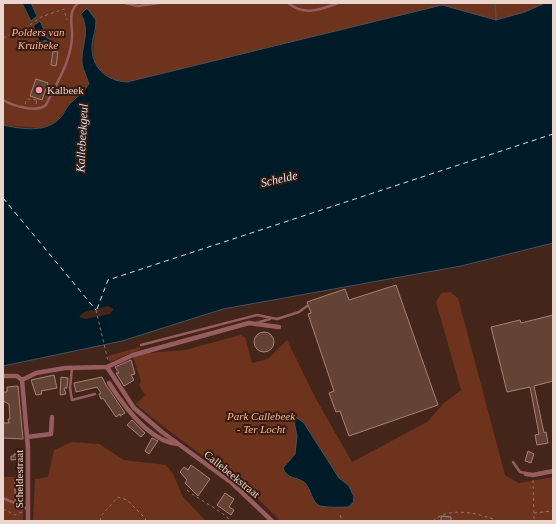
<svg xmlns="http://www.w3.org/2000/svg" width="556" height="524" viewBox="0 0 556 524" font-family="Georgia,serif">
	<rect width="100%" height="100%" fill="#432519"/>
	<g fill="#6d331c">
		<path d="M3 3H545L525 12 496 20 442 5 127 82C94 81 89 57 96 30L81 14C92 34 81 44 82 63 83 70 87 77 89 84L68 105 58 120 50 125 39 128 3 125Z"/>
		<path d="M450 292 458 298 505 475 519 483 553 477V521H280C238 475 182 445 136 404L145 395 139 385 141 381 133 357 148 353 185 350 240 335 245 337 252 363 268 359 287 340 316 399 352 462 427 422 443 404 461 390 436 302 441 293Z"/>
		<polygon points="140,347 141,349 110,362 108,356"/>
		<polygon points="72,442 99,444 124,460 166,465 173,474 183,497 206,521 33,521 35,479 48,477 54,450"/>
		<polygon points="3,477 25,477 23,521 3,521"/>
	</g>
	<g fill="#001b28" stroke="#46535a">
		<polygon points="22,3 31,3 37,16 31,21"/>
		<path d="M545 3H553V243L461 266 223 309 122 341 3 366V125C21 129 45 133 59 119 64 115 65 108 70 104 76 97 84 92 89 84 87 77 83 70 82 63 81 44 91 33 81 14L87 8 96 20C96 29 93 37 92 45 91 67 106 81 127 82L442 5 496 20 525 12Z"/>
		<polygon points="40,21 44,30 48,32 46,37 51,40 50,43 45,40 40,43 37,37 38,36 33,26"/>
		<path d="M297 418 304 423 339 478 349 486 354 497 353 503 348 507C340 507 328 508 320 506 312 503 311 489 305 483 297 476 287 480 283 468L295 454 297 436 294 421Z"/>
	</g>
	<polygon fill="#432519" points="108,306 114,309 110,314 85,319 79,317 84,312"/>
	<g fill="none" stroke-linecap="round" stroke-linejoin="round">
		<polyline stroke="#46535a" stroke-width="1.5" points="495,3 496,20"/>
		<g stroke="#d1e7f2" stroke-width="1" stroke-dasharray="5 4" stroke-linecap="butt">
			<polyline points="3,198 96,310"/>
			<polyline points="97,309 108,280 553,134"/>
		</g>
	</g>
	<g fill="#644337" stroke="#a68274">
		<polygon points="53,51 58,52 56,66 51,65"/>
		<polygon points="36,79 48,83 42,100 30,96"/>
		<polygon points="396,285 438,405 349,436 340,411 336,412 329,393 334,391 308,314 311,313 307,302 345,289 349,300"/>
		<polygon points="553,315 553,381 534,386 544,433 546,432 548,443 537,445 535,435 539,434 530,387 507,392 491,327 520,320 521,323"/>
		<circle cx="264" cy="342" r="10"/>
		<polygon points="131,360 135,374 131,375 134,380 124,386 116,373 119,373 115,367"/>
		<polygon points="54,375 57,388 41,391 42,394 36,395 31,380"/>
		<polygon points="61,377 68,378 67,388 64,388 66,394 60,395"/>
		<polygon points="102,377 106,385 125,413 120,416 120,414 116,417 103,398 101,399 99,394 101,393 97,387 76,392 74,383"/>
		<polygon points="18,386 23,439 3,438 3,423 9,423 8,419 10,419 9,404 3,401 3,392 7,392 7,387"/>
		<polygon points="132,420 145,433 141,437 127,425"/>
		<polygon points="152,438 158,441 149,454 145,451"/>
		<polygon points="528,451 534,454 531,463 525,461"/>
		<polygon points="14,454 22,454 22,459 11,460 11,456 14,456"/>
		<polygon points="191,465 210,479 198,496 185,483 187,480 180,472 184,467 188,470"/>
		<polygon points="225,493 234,499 229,507 234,510 231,515 217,505"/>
		<polygon points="441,516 451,517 451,521 441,521"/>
	</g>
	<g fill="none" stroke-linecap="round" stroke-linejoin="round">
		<g stroke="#8f756b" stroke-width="1" stroke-dasharray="3 3" stroke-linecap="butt">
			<polyline points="3,38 27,27 41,17 64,9 67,20"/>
			<polyline points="25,104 27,99 37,100"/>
			<polyline points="36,104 37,99"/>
			<polyline points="96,310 108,361"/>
			<polyline points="533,480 534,521"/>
			<path d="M187 490C202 502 218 508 231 521"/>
			<polyline points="3,509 15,515 22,512"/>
			<polyline points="534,513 553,511"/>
			<polyline points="340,515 342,521"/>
			<polyline points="100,521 101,516 118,497 127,500 145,518 146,521"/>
			<path d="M433 521C449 506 479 513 498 521"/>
		</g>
		<g stroke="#975d5e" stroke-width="2.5">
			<polyline points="125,3 138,6 159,3"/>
			<path d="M288 3C304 16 320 10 338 3"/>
			<path d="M3 100C13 106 37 113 46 105 56 84 72 60 72 35 72 23 68 12 78 3"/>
			<polyline points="256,323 270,319"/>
			<polyline points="141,345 257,315 277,319 299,312 307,306"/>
			<polyline points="72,368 70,388 72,400 95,394"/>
			<polyline points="513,462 520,472 526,473"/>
			<polyline points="15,480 16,504"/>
			<polyline points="3,498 28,509"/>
		</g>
		<g stroke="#975d5e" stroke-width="4.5">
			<polyline points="107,367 134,408 162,432 232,483 272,521"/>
			<polyline points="3,376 17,376 22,380"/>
			<polyline points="22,380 36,373 65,368 107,367 133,355 249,323 279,327"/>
			<polyline points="22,380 28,448 28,521"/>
			<path d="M109 383C123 405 150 442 178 444"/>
			<polyline points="27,437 51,434 52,417"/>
			<polyline points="526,474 533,475 553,471"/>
		</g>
	</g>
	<circle fill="#f29ab0" stroke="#381b10" stroke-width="1.5" cx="39" cy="90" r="4"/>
	<g text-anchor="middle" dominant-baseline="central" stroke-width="4" stroke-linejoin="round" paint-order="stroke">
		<g font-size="11" font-style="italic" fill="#f6b59d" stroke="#381b10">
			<text x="38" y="32">Polders van<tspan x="38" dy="13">Kruibeke</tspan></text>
			<text x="261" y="416">Park Callebeek<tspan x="261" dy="13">- Ter Locht</tspan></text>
		</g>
		<g font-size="11" fill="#ead5ce" stroke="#381b10" text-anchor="start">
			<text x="47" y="90">Kalbeek</text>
		</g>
		<g font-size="11" fill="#ead5ce" stroke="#381b10">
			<text transform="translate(232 474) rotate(39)">Callebeekstraat</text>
			<text transform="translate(19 479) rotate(-90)">Scheldestraat</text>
		</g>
		<g font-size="12" font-style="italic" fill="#d1e7f2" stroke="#381b10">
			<text transform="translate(82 138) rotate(-87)">Kallebeekgeul</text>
			<text transform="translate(279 179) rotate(-13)">Schelde</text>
		</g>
	</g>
	<rect width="556" height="524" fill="none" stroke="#ead5ce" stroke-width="8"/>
</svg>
